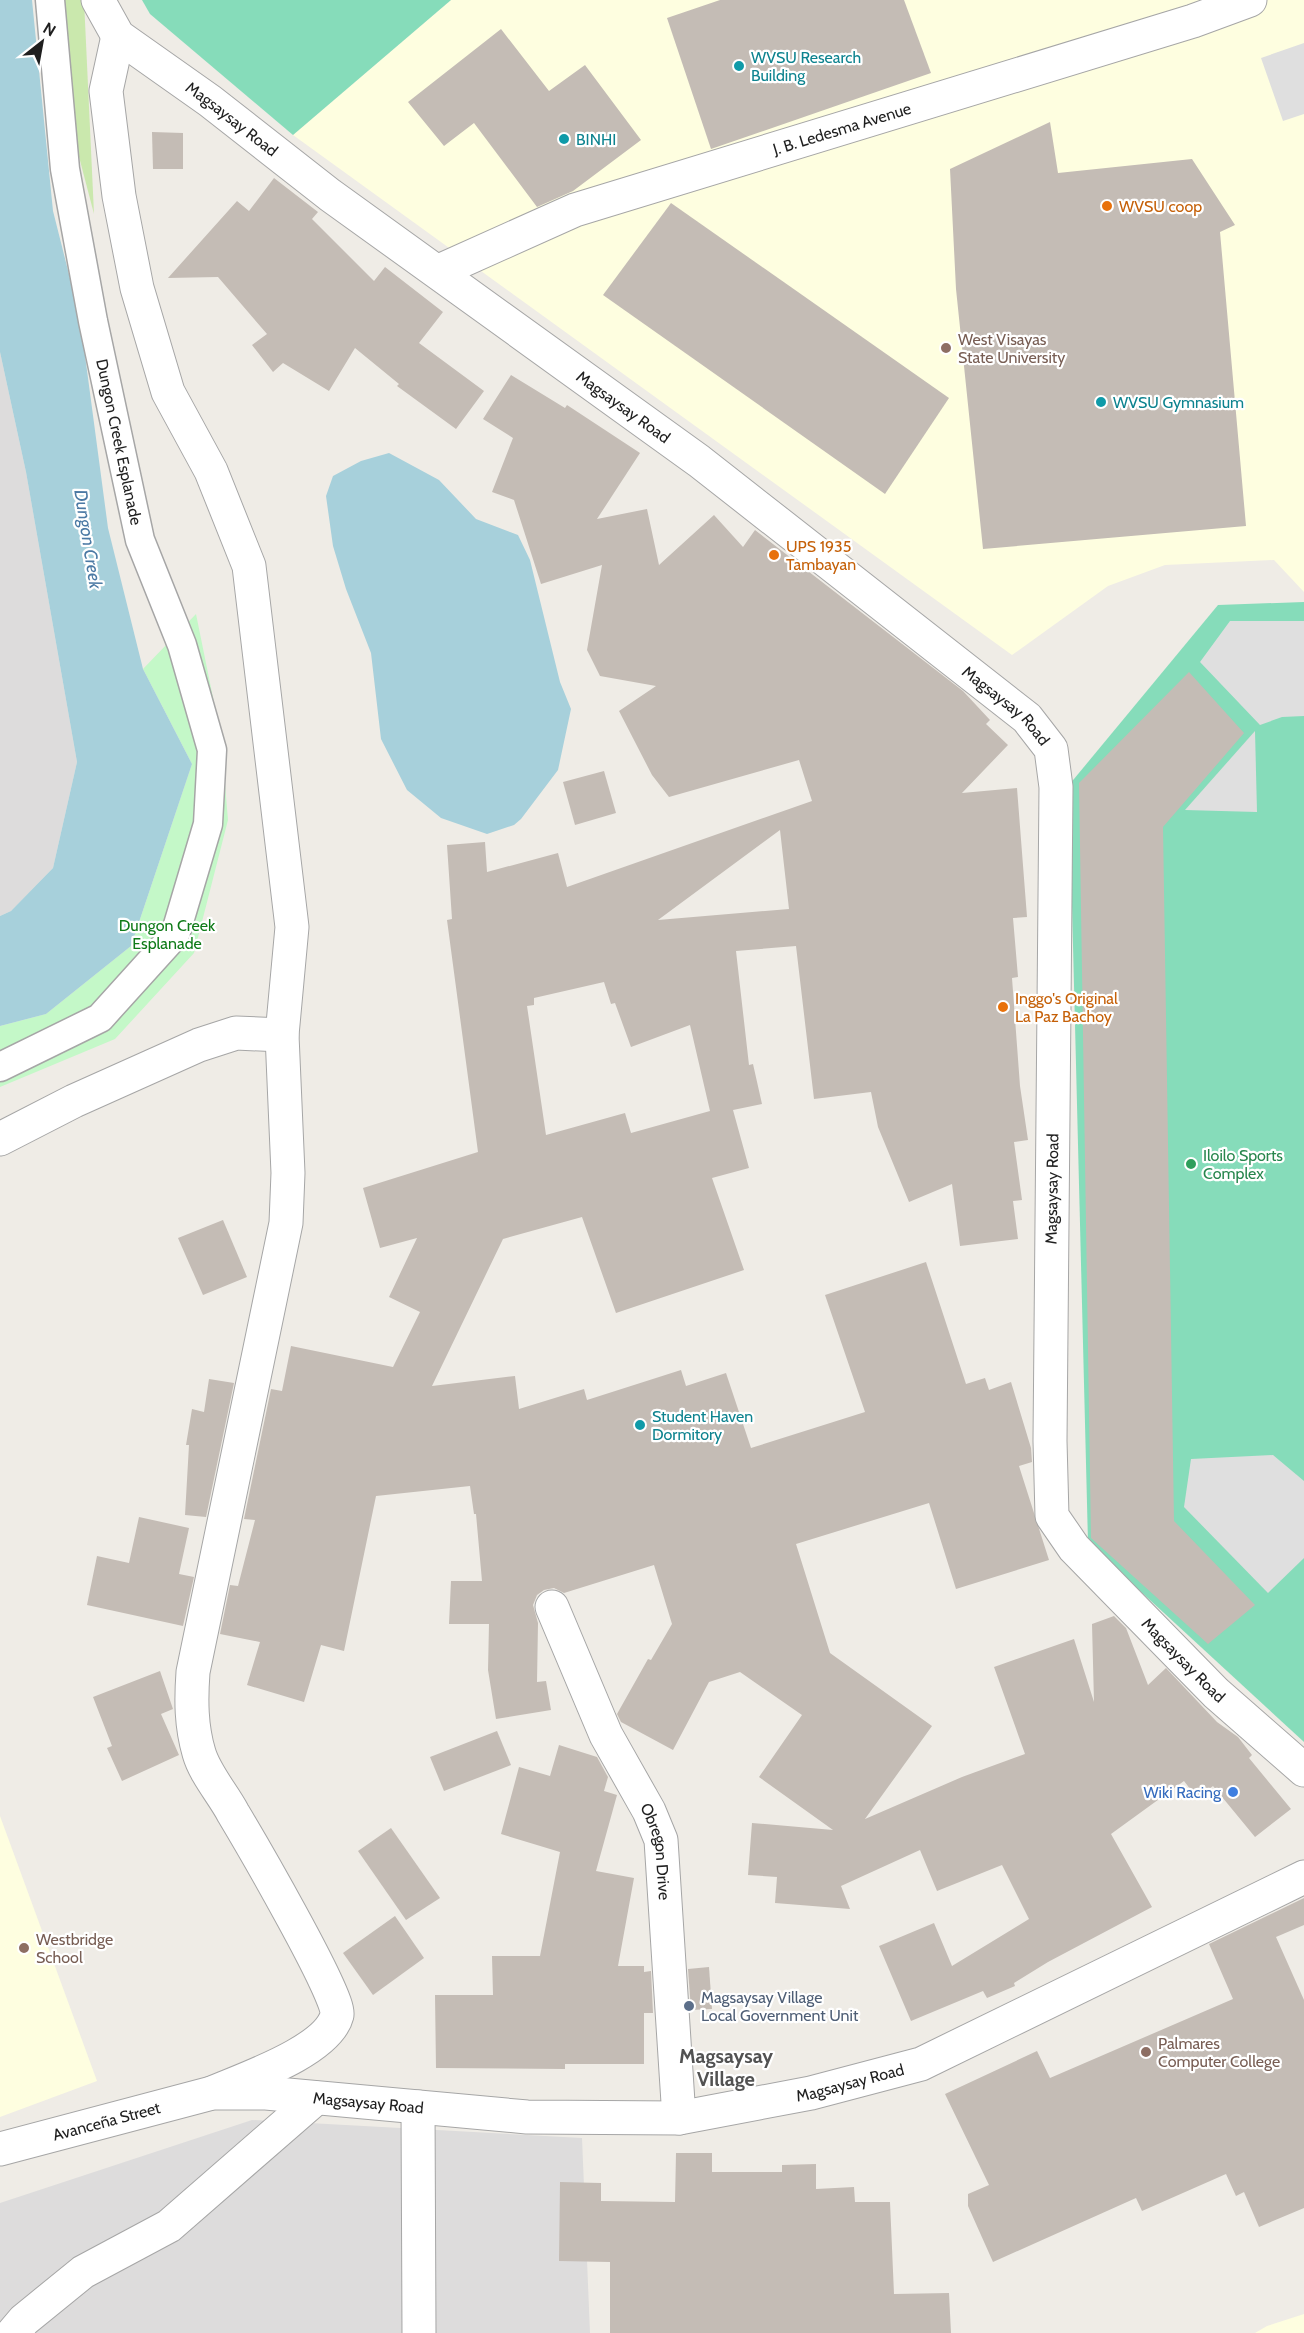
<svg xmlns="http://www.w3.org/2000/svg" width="1304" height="2333" viewBox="0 0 1304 2333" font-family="Cabin,sans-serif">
	<rect width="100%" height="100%" fill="#efece6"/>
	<g fill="#dddcdc">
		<polygon points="0,352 26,472 77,762 53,868 11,911 0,916"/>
		<polygon points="252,2120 582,2138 590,2333 0,2333 0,2203"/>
	</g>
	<g fill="#fefee0">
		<polygon points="451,0 1304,0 1304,592 1274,560 1165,565 1108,586 1012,655 293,135"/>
		<polygon points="0,1816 97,2081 0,2117"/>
		<polygon points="1304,2314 1304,2333 1255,2333 1267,2326"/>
	</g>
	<polygon fill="#cae8ad" points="38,0 84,0 94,214"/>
	<polygon fill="#c4f8c8" points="196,614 221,737 228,820 194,953 115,1039 0,1087 0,1026 46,1014 131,946 192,764 143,669"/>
	<g fill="#86dcba">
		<polygon points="142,0 451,0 293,135 150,14"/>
		<polygon points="1304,602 1304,1742 1088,1543 1069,785 1218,605"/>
	</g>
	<g fill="#dfdfdf">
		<polygon points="1304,43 1304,114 1283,121 1261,58"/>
		<polygon points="1230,621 1304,621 1304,716 1282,717 1260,725 1200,662"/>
		<polygon points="1255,731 1257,812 1185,810"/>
		<polygon points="1273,1455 1304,1481 1304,1558 1268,1593 1184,1507 1191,1459"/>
	</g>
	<g fill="#a7d0db">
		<polygon points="0,0 32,0 53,211 80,318 108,528 143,669 192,764 131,946 46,1014 0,1026 0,916 11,911 53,868 77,762 26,472 0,352"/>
		<polygon points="389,453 439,480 476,519 518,535 530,560 560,682 571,709 558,770 521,819 514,825 487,834 441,818 407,790 381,739 371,653 346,589 333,546 326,496 333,476 361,461"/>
	</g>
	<g fill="#c4bcb5" fill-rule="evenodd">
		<polygon points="720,0 904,0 931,73 711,149 667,18"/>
		<polygon points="501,29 549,91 585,65 641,140 573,191 537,207 474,123 444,146 408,102"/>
		<polygon points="1050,122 1058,173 1192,159 1235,225 1220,232 1246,526 983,549 956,289 950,169"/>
		<polygon points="152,132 183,133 183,169 153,169"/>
		<polygon points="274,178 318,212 312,219 374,281 385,267 443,312 419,343 484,391 456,429 397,386 399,384 355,348 329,391 283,363 273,372 252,345 267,334 218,277 168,278 237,201 249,211"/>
		<polygon points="671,203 949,398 885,494 603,295"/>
		<path d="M511 375 565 408 567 405 640 453 597 519 647 509 659 565 714 515 743 547 755 530 963 691 990 720 986 724 1008 745 962 793 1017 788 1027 917 1013 918 1018 977 1012 978 1020 1086 1028 1140 1014 1142 1022 1200 1013 1201 1018 1239 960 1246 952 1184 909 1202 878 1127 871 1092 814 1099 796 946 736 951 749 1065 753 1064 762 1104 733 1110 749 1168 712 1178 744 1270 616 1313 582 1217 503 1239 432 1386 515 1376 519 1409 584 1389 587 1400 681 1370 686 1386 726 1373 751 1448 865 1412 825 1295 926 1262 966 1384 985 1378 989 1390 1011 1382 1031 1448 1032 1462 1019 1466 1049 1560 956 1589 929 1503 796 1544 830 1653 932 1726 865 1819 962 1777 1025 1754 994 1667 1074 1639 1094 1702 1092 1624 1114 1616 1126 1628 1148 1685 1166 1668 1217 1722 1238 1737 1252 1755 1249 1758 1291 1809 1255 1837 1213 1786 1197 1798 1184 1781 1111 1834 1152 1907 1048 1962 1014 1983 1015 1986 987 1998 983 1991 911 2021 879 1946 934 1923 952 1966 1029 1919 1002 1865 937 1891 920 1850 841 1886 850 1909 775 1903 777 1877 748 1875 752 1823 833 1830 759 1777 802 1715 740 1672 709 1682 673 1750 621 1722 617 1714 648 1659 651 1660 672 1624 654 1565 564 1593 554 1588 544 1590 537 1595 533 1605 538 1623 537 1682 546 1681 551 1710 496 1719 488 1670 489 1624H449L451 1581H482L476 1514H474L470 1486 376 1496 344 1651 321 1645 304 1702 247 1685 260 1642 220 1634 230 1585 238 1586 255 1520 244 1519 271 1389 282 1391 291 1346 393 1367 420 1312 389 1297 417 1238 380 1248 363 1188 478 1152 447 920 452 919 447 845 485 842 487 872 558 853 567 887 812 801 799 760 669 797 652 775 619 711 656 686 600 676 587 650 602 565 541 584 514 500 492 492 513 438 483 419ZM780 830 789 909 658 920ZM604 982 611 1004 615 1003 631 1047 690 1025 710 1111 631 1133 625 1113 546 1135 527 1006 534 1005V998Z"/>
		<polygon points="1189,672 1244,733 1163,827 1174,1521 1255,1605 1208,1644 1091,1538 1079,783"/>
		<polygon points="604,771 616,813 575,825 563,782"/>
		<polygon points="223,1220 247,1277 203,1295 178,1238"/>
		<polygon points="209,1379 234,1383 206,1517 185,1515 189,1445 186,1445 192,1409 204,1412"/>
		<polygon points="139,1517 189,1528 179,1574 194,1577 183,1626 87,1605 97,1556 129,1563"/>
		<polygon points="160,1671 173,1709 161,1714 179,1755 122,1781 107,1748 112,1746 93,1697"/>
		<polygon points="497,1731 511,1765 444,1791 430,1757"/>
		<polygon points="559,1745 597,1757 608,1777 604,1791 617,1795 596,1871 634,1878 618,1966 644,1966 644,1972 651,1971 653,2013 644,2013 644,2064 565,2064 565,2069 436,2068 435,1995 493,1995 492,1956 540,1956 560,1852 501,1834 519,1767 550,1776"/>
		<polygon points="391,1828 440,1898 406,1920 358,1851"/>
		<polygon points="1304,1898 1304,1925 1276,1937 1304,2000 1304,2208 1259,2227 1244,2192 1236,2196 1226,2174 1142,2211 1136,2198 993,2262 968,2206 968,2194 989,2185 945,2094 1037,2051 1050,2078 1233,1999 1209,1944"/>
		<polygon points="395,1916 424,1958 373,1995 343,1953"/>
		<polygon points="709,1967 712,2009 691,2010 688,1969"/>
		<polygon points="676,2153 712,2153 712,2172 782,2172 782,2165 816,2164 816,2189 854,2187 855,2202 890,2202 894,2294 949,2293 951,2333 610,2333 610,2262 559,2261 560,2182 601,2183 601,2201 675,2202"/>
	</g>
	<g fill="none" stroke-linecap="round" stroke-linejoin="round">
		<g stroke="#a6a6a6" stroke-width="31">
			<polyline id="pedestrian" points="0,1067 100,1018 175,935 208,824 212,750 182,645 140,540 93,321 65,169 50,0"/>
		</g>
		<g stroke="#a6a6a6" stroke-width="35">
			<g id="minor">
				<path d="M118 36 106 91 119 196 137 288 168 392 211 471 249 566 292 927 282 1035 288 1173 286 1223 193 1672C191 1700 191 1726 199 1753 205 1774 223 1794 233 1813 248 1838 342 1999 337 2015 328 2051 244 2079 212 2093"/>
				<path id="s1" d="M439 271 575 210 1193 21 1250 0"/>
				<polyline points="0,1139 74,1101 199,1045 236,1033 282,1035"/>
				<path id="s2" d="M552 1607 606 1735 649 1811 661 1840 679 2118"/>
				<polyline points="13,2333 24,2320 83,2272 169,2226 316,2098"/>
			</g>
		</g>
		<g stroke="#a6a6a6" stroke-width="35">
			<g id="tertiary">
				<path id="s3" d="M98 0 118 36 210 101 330 195 699 461 1027 718 1051 749 1056 787 1050 1441 1052 1516 1074 1548 1216 1693 1304 1770"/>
				<polyline points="418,2107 419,2333"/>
				<path id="s4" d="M0 2149 212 2093H266L527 2117 679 2118 811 2093 921 2064 1304 1877"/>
			</g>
		</g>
		<use href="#pedestrian" stroke="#fff" stroke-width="28"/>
		<use href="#minor" stroke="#fff" stroke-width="33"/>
		<use href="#tertiary" stroke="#fff" stroke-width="33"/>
	</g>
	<g fill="#0f9aa8" stroke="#fff" stroke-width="2">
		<circle cx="739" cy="66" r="6"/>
		<circle cx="564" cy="139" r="6"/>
		<circle cx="1101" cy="402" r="6"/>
		<circle cx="640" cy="1425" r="6"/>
	</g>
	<g fill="#e8710a" stroke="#fff" stroke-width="2">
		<circle cx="1107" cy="206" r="6"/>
		<circle cx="774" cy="555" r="6"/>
		<circle cx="1003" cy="1007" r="6"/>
	</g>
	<g fill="#8d6e63" stroke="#fff" stroke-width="2">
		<circle cx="946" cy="348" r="6"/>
		<circle cx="24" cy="1948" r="6"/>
		<circle cx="1146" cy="2052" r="6"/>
	</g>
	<circle fill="#2e9e5b" stroke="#fff" stroke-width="2" cx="1191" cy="1164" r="6"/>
	<circle fill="#3f7fe0" stroke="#fff" stroke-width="2" cx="1233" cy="1792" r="6"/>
	<circle fill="#5c6f8a" stroke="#fff" stroke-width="2" cx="689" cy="2006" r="6"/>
	<g text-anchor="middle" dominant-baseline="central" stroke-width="4.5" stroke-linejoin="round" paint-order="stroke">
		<g font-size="16" fill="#0d838f" stroke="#fff" text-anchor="start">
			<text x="751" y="57">WVSU Research<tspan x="751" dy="18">Building</tspan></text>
			<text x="576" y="139">BINHI</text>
			<text x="1113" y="402">WVSU Gymnasium</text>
			<text x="652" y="1416">Student Haven<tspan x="652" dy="18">Dormitory</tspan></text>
		</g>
		<g font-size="16" fill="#1f1f1f" stroke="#fff">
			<text stroke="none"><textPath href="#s3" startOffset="182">Magsaysay Road</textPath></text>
			<text stroke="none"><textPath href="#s1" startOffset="428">J. B. Ledesma Avenue</textPath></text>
			<text stroke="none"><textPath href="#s3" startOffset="668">Magsaysay Road</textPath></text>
			<text transform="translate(119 442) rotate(78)">Dungon Creek Esplanade</text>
			<text stroke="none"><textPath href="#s3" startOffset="1154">Magsaysay Road</textPath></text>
			<text transform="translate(1052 1189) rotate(-89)">Magsaysay Road</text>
			<text stroke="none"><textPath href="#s3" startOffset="2180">Magsaysay Road</textPath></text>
			<text stroke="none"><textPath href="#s2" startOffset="268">Obregon Drive</textPath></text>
			<text stroke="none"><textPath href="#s4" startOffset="862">Magsaysay Road</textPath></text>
			<text stroke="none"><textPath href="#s4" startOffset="376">Magsaysay Road</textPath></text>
			<text stroke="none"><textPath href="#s4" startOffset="110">Avanceña Street</textPath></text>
		</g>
		<g font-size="16" fill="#c56008" stroke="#fff" text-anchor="start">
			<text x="1119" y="206">WVSU coop</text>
			<text x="786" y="546">UPS 1935<tspan x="786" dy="18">Tambayan</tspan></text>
			<text x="1015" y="998">Inggo's Original<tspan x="1015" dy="18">La Paz Bachoy</tspan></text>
		</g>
		<g font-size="16" fill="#785e54" stroke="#fff" text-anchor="start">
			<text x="958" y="339">West Visayas<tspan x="958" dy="18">State University</tspan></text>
			<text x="36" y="1939">Westbridge<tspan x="36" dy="18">School</tspan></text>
			<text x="1158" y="2043">Palmares<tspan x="1158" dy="18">Computer College</tspan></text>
		</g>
		<g font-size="16" fill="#0f7b18" stroke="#fff">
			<text x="167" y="925">Dungon Creek<tspan x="167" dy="18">Esplanade</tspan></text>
		</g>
		<g font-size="16" fill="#27864d" stroke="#fff" text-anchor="start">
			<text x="1203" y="1155">Iloilo Sports<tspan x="1203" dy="18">Complex</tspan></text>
		</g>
		<g font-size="16" fill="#366cbe" stroke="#fff" text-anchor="end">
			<text x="1221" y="1792">Wiki Racing</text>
		</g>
		<g font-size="16" fill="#4e5e75" stroke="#fff" text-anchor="start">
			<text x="701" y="1997">Magsaysay Village<tspan x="701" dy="18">Local Government Unit</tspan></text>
		</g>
		<g font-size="18" font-style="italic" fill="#4b79a4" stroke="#fff">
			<text transform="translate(88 539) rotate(81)">Dungon Creek</text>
		</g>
		<g font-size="20" font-weight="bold" fill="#525252" stroke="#fff">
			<text x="726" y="2056">Magsaysay<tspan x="726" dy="23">Village</tspan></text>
		</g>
	</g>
	<g transform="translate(42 42) rotate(31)" stroke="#ffffff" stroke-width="4.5" paint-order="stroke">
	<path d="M0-4.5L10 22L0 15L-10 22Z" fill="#1f1f1f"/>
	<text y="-9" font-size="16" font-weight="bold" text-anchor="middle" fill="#1f1f1f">N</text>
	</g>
</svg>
